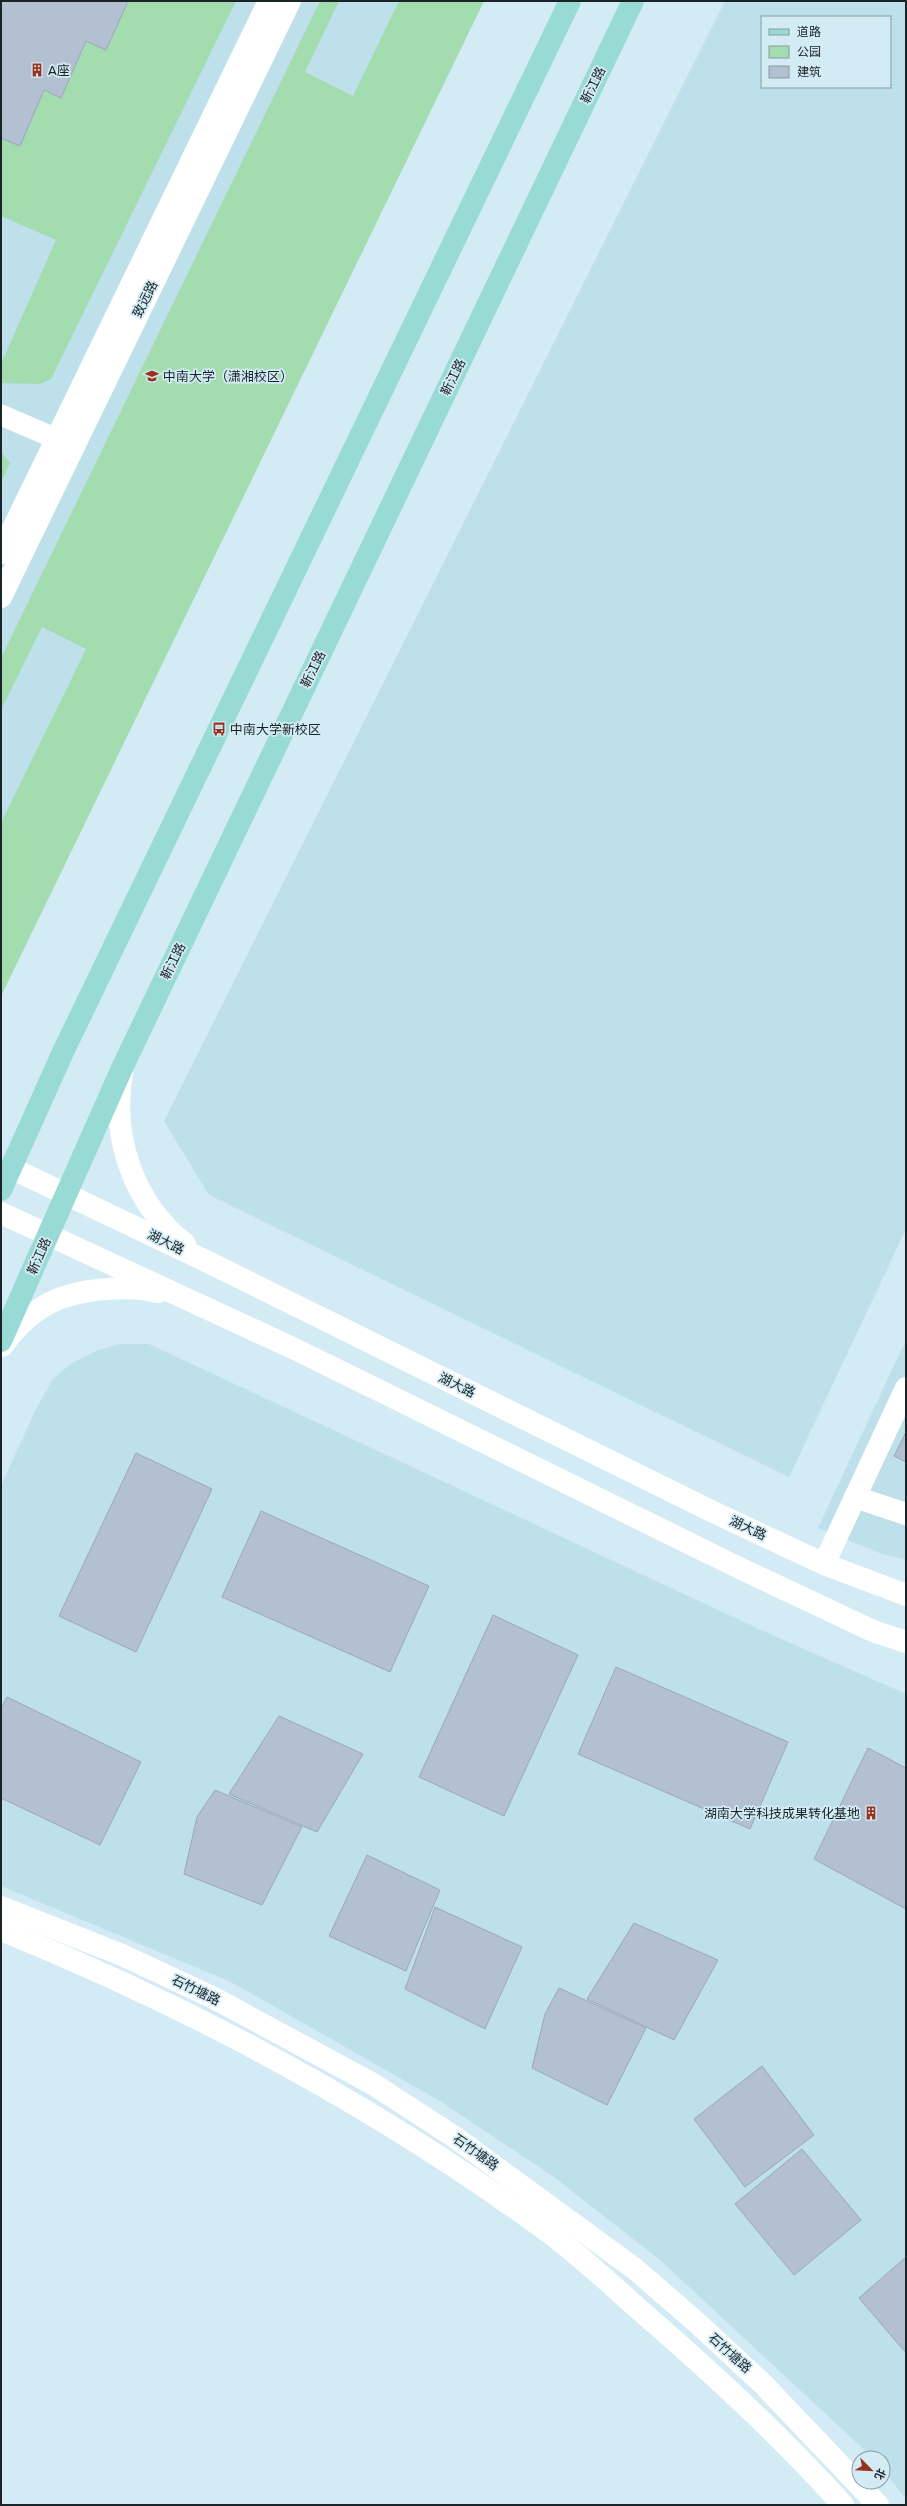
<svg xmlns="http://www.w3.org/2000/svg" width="907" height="2506" viewBox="0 0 907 2506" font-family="Rubik,'Noto Sans SC',sans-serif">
	<rect width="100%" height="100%" fill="#d2ebf4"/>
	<g fill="#bee0eb" fill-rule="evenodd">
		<polygon points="1,1 484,1 1,996"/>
		<path d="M725 1H906V1229L789 1477 209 1195 164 1121ZM762 17H890V87H762Z"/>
		<polygon points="906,1340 906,1560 882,1554 818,1528"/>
		<polygon points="119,1344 149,1344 761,1630 906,1694 906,2499 883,2470 883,2458 873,2458 660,2260 554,2177 440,2101 231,1982 1,1886 1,1486 35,1411 53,1379 72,1363 98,1350"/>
	</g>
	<g fill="#a2dcaf">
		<polygon points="128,1 236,1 51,379 40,384 1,383 1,364 56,240 1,216 1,138 20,146 44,90 60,98 86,41 106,50"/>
		<polygon points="320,1 339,1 305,72 353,96 399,1 484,1 1,996 1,823 86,649 42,627 1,710 1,658"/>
		<polygon points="1,452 10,463 1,482"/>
	</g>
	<g fill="#b2c0d1" stroke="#9aa7b8">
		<polygon points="1,1 128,1 106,50 86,41 61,98 44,90 20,146 1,138"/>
		<polygon points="906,1432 906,1462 894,1456"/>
		<polygon points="136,1453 212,1489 136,1652 59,1616"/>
		<polygon points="261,1511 429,1586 390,1672 222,1597"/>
		<polygon points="493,1615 578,1655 504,1816 419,1777"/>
		<polygon points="616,1667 788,1742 750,1829 578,1754"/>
		<polygon points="7,1697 141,1762 100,1845 1,1798 1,1709"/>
		<polygon points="279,1716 363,1754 317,1832 229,1794"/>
		<polygon points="868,1748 906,1768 906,1909 814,1859"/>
		<polygon points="215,1790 302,1827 262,1905 184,1874 197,1817"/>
		<polygon points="367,1855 440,1890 406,1971 329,1936"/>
		<polygon points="435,1907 522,1947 485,2029 405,1989"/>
		<polygon points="634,1923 718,1960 674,2040 587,1999"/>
		<polygon points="559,1988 646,2028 607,2105 532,2068 545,2014"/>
		<polygon points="762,2066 814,2135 745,2187 694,2119"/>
		<polygon points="802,2149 861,2220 794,2275 735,2204"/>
		<polygon points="906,2257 906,2353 859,2298"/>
	</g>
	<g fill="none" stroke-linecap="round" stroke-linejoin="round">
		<polyline stroke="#fff" stroke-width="21" points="1,415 73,446"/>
		<g stroke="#fff" stroke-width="22">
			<polyline points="1,553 269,1"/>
			<polyline points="1,597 290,1"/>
			<polyline points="855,1497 906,1514"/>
			<polyline points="824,1564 906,1388"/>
		</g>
		<g stroke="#fff" stroke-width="22">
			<path d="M122 1074C111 1138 134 1204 185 1244"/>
			<polyline points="11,1168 208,1262 707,1509 824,1564 906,1595"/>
			<polyline points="1,1213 297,1350 731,1564 873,1631 906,1642"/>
			<path d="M2 1346C13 1331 25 1318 41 1308 69 1289 125 1284 158 1292"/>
			<polyline points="1,1907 122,1955 214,1998 373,2084 456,2138 635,2269 695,2321 763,2384 878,2505"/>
			<path d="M1 1930C193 2008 375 2106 543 2228 578 2253 610 2284 642 2312 712 2373 780 2435 843 2505"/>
		</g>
		<g stroke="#97dbd4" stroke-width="22">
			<polyline points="1,1190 63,1052 570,1"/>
			<polyline points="1,1341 123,1066 633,1"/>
		</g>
	</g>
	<defs>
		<g id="building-bare" transform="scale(1.08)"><path d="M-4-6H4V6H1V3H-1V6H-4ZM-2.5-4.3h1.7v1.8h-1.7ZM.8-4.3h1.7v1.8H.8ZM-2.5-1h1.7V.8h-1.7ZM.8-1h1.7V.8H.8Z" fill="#9a311e" stroke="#d2ebf4" stroke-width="2.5" paint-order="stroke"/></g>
		<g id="university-bare" transform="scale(1.08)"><path d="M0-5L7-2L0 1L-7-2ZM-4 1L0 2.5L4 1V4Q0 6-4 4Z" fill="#9a311e" stroke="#d2ebf4" stroke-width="2.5" paint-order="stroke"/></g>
		<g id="bus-bare" transform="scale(1.08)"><path d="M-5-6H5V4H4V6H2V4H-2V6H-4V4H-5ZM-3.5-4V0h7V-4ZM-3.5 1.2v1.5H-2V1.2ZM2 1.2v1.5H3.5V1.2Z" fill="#9a311e" stroke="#d2ebf4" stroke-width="2.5" paint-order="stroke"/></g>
	</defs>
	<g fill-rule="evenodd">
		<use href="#building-bare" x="37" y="70"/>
		<use href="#university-bare" x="152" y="376"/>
		<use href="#bus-bare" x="219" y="729"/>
		<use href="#building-bare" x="871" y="1813"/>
	</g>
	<g text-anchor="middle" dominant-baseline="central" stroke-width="3.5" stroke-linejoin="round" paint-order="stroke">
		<g font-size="13" fill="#1a2326" stroke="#d2ebf4" text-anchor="start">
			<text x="48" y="70">A座</text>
			<text x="163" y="376">中南大学（潇湘校区）</text>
			<text x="230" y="729">中南大学新校区</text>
			<text x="860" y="1813" text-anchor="end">湖南大学科技成果转化基地</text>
		</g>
		<g font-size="13" fill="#1a2326" stroke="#d2ebf4">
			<text transform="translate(593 85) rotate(-64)">靳江路</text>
			<text transform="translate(145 299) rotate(-64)">致远路</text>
			<text transform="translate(453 377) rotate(-64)">靳江路</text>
			<text transform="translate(313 669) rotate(-64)">靳江路</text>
			<text transform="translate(173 961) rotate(-64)">靳江路</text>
			<text transform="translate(166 1242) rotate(26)">湖大路</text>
			<text transform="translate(39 1256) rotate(-66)">靳江路</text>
			<text transform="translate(457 1385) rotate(26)">湖大路</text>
			<text transform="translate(748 1528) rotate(25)">湖大路</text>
			<text transform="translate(196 1990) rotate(26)">石竹塘路</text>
			<text transform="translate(476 2152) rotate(35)">石竹塘路</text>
			<text transform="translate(730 2353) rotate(42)">石竹塘路</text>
		</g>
	</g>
	<rect width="907" height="2506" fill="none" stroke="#1a2326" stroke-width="4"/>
	<rect x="761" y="16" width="130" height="72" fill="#d2ebf4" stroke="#889ba2"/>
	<rect x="769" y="29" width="20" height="6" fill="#97dbd4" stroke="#889ba2"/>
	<text x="797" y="36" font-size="12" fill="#1a2326">道路</text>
	<rect x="769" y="46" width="20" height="12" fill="#a2dcaf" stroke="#889ba2"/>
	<text x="797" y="56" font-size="12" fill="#1a2326">公园</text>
	<rect x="769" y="66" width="20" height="12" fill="#b2c0d1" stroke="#889ba2"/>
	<text x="797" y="76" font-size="12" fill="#1a2326">建筑</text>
	<g transform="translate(871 2470) rotate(114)"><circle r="19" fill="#d2ebf4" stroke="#889ba2"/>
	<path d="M0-3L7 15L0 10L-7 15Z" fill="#9a311e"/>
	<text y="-6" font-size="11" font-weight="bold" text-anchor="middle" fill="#1a2326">北</text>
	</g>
</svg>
